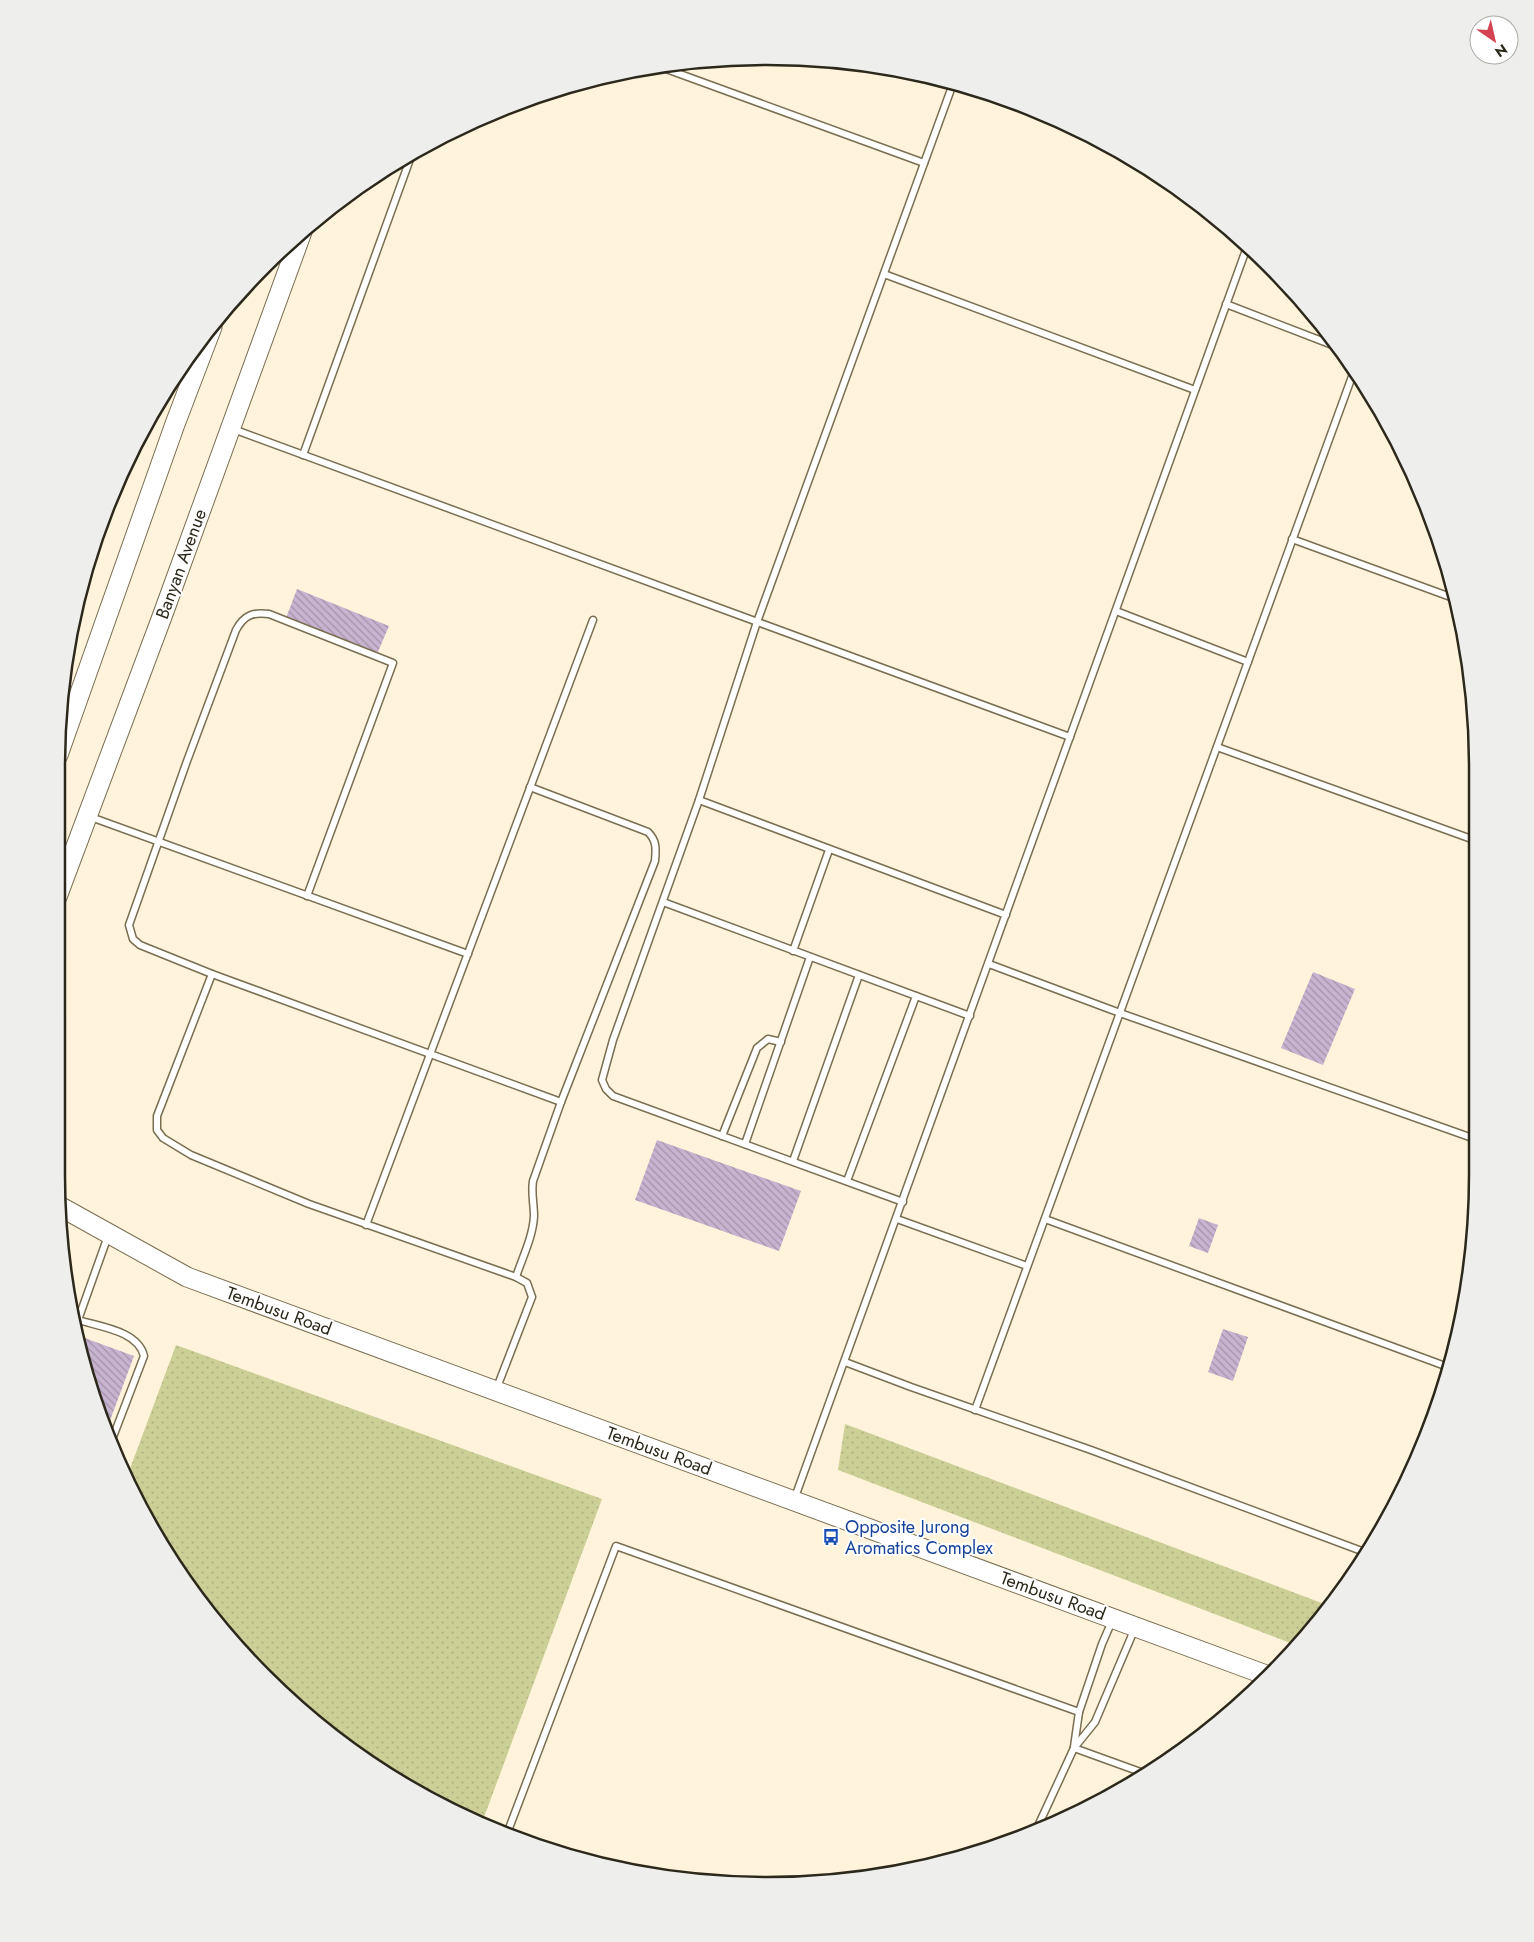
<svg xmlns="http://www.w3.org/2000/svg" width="1534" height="1942" viewBox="0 0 1534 1942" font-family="Jost,sans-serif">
	<defs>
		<pattern id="grass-dots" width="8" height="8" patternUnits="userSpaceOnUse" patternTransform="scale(1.25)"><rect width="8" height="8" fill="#cdd096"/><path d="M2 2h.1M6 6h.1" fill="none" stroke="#b0b381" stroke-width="1.8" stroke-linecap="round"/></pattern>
		<pattern id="building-back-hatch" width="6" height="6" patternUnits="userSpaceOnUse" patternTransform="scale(1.25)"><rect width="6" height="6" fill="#c8b4d0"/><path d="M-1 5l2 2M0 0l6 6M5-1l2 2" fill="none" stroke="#a392a8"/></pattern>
	</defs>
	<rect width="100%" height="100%" fill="#fff4db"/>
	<g fill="url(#grass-dots)">
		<polygon points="176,1345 602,1499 483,1820 411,1790 264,1677 151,1530 128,1474"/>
		<polygon points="845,1424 1327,1605 1293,1644 838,1470"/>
	</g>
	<g fill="url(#building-back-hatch)">
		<polygon points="297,589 389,626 377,654 286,618"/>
		<polygon points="1313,972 1355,989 1323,1065 1281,1048"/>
		<polygon points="657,1140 801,1191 779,1251 635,1200"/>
		<polygon points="1199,1218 1218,1225 1208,1253 1189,1246"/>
		<polygon points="1223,1329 1248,1337 1233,1381 1208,1372"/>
		<polygon points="82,1337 134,1356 108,1426 80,1359 79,1346"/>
	</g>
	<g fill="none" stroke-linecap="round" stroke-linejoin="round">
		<g stroke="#7a6e51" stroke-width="9">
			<g id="lane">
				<polyline points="658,66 924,163"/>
				<polyline points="884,274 1195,390"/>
				<polyline points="1226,304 1335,346"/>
				<polyline points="233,429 1070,737"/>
				<polyline points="303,455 413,151"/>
				<polyline points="1292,539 1456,599"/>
				<polyline points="1116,611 1248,662"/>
				<polyline points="1217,747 1477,841"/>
				<polyline points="699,800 1006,915"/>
				<polyline points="88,816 468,954"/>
				<path d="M307 896 393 663 269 614C253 612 244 615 236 630L187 761 129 925 133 939 140 945 212 974 561 1102"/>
				<polyline points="663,902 970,1016"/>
				<polyline points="793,951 829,850"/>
				<polyline points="989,964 1120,1013 1478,1140"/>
				<polyline points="212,974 157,1116 157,1130 163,1138 191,1155 309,1204 516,1277 527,1283 532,1297 496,1390"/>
				<polyline points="722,1136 757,1048 768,1039 781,1042"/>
				<polyline points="745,1144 810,957"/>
				<polyline points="793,1161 859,975"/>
				<polyline points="847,1181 916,996"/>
				<polyline points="903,1202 613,1096 606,1089 602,1080 613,1040 699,800 757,622 954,81"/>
				<polyline points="897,1219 1027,1266"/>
				<polyline points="1045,1219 1448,1367"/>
				<polyline points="366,1225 593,620"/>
				<path d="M516 1277C522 1258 533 1237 534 1216 534 1204 531 1193 533 1181L561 1102 655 861C656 849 657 841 648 832L530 787"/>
				<path d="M75 1320H78C101 1327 138 1331 144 1356L113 1437"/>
				<polyline points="78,1320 108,1236"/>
				<polyline points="845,1362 911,1387 1091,1450 1367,1553"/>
				<polyline points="975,1410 1354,371"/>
				<polyline points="794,1500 1247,247"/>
				<polyline points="1074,1747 1079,1712 1102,1644 1112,1621"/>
				<polyline points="1074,1748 1146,1774"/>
				<polyline points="1038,1826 1074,1748 1095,1722 1135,1628"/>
				<polyline points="508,1831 616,1546 1079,1712"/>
			</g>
		</g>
		<g stroke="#7a6e51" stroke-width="21">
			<g id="secondary">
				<polyline points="58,755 175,424 212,327"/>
				<polyline points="57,897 163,614 303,229"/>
				<polyline points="61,1207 187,1277 1266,1675"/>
			</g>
		</g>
		<use href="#lane" stroke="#fff" stroke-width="6"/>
		<use href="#secondary" stroke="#fff" stroke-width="19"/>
	</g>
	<defs>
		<g id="bus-bare" transform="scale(1.35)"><path d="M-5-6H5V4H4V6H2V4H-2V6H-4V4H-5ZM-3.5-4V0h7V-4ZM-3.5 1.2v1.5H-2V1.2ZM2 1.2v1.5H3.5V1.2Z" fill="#1a4fb4" stroke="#fff" stroke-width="2.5" paint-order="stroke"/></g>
	</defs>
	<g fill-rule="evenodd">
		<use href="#bus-bare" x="831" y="1537"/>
	</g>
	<g text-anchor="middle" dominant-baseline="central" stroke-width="4" stroke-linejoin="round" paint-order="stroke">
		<g font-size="18" fill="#2c281b" stroke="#fff">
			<text transform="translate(181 564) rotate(-70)">Banyan Avenue</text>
			<text transform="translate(279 1311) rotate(20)">Tembusu Road</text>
			<text transform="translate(659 1451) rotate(20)">Tembusu Road</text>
			<text transform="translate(1053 1596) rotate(20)">Tembusu Road</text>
		</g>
		<g font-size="18" fill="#164399" stroke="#fff" text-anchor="start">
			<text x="845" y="1527">Opposite Jurong<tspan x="845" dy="21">Aromatics Complex</tspan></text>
		</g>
	</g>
	<path d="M0 0H1534V1942H0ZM767 65H767A702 702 0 0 1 1469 767V1175A702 702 0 0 1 767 1877H767A702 702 0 0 1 65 1175V767A702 702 0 0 1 767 65Z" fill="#eeeeed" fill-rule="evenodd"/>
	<path fill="none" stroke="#2c281b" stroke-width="2.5" d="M767 65H767A702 702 0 0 1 1469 767V1175A702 702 0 0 1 767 1877H767A702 702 0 0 1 65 1175V767A702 702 0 0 1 767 65Z"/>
	<g transform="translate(1494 40) rotate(146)"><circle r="24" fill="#ffffff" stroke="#aba9a4"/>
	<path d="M0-4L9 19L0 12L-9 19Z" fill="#d44353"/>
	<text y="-8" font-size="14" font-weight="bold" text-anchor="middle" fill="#2c281b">N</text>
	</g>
</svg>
